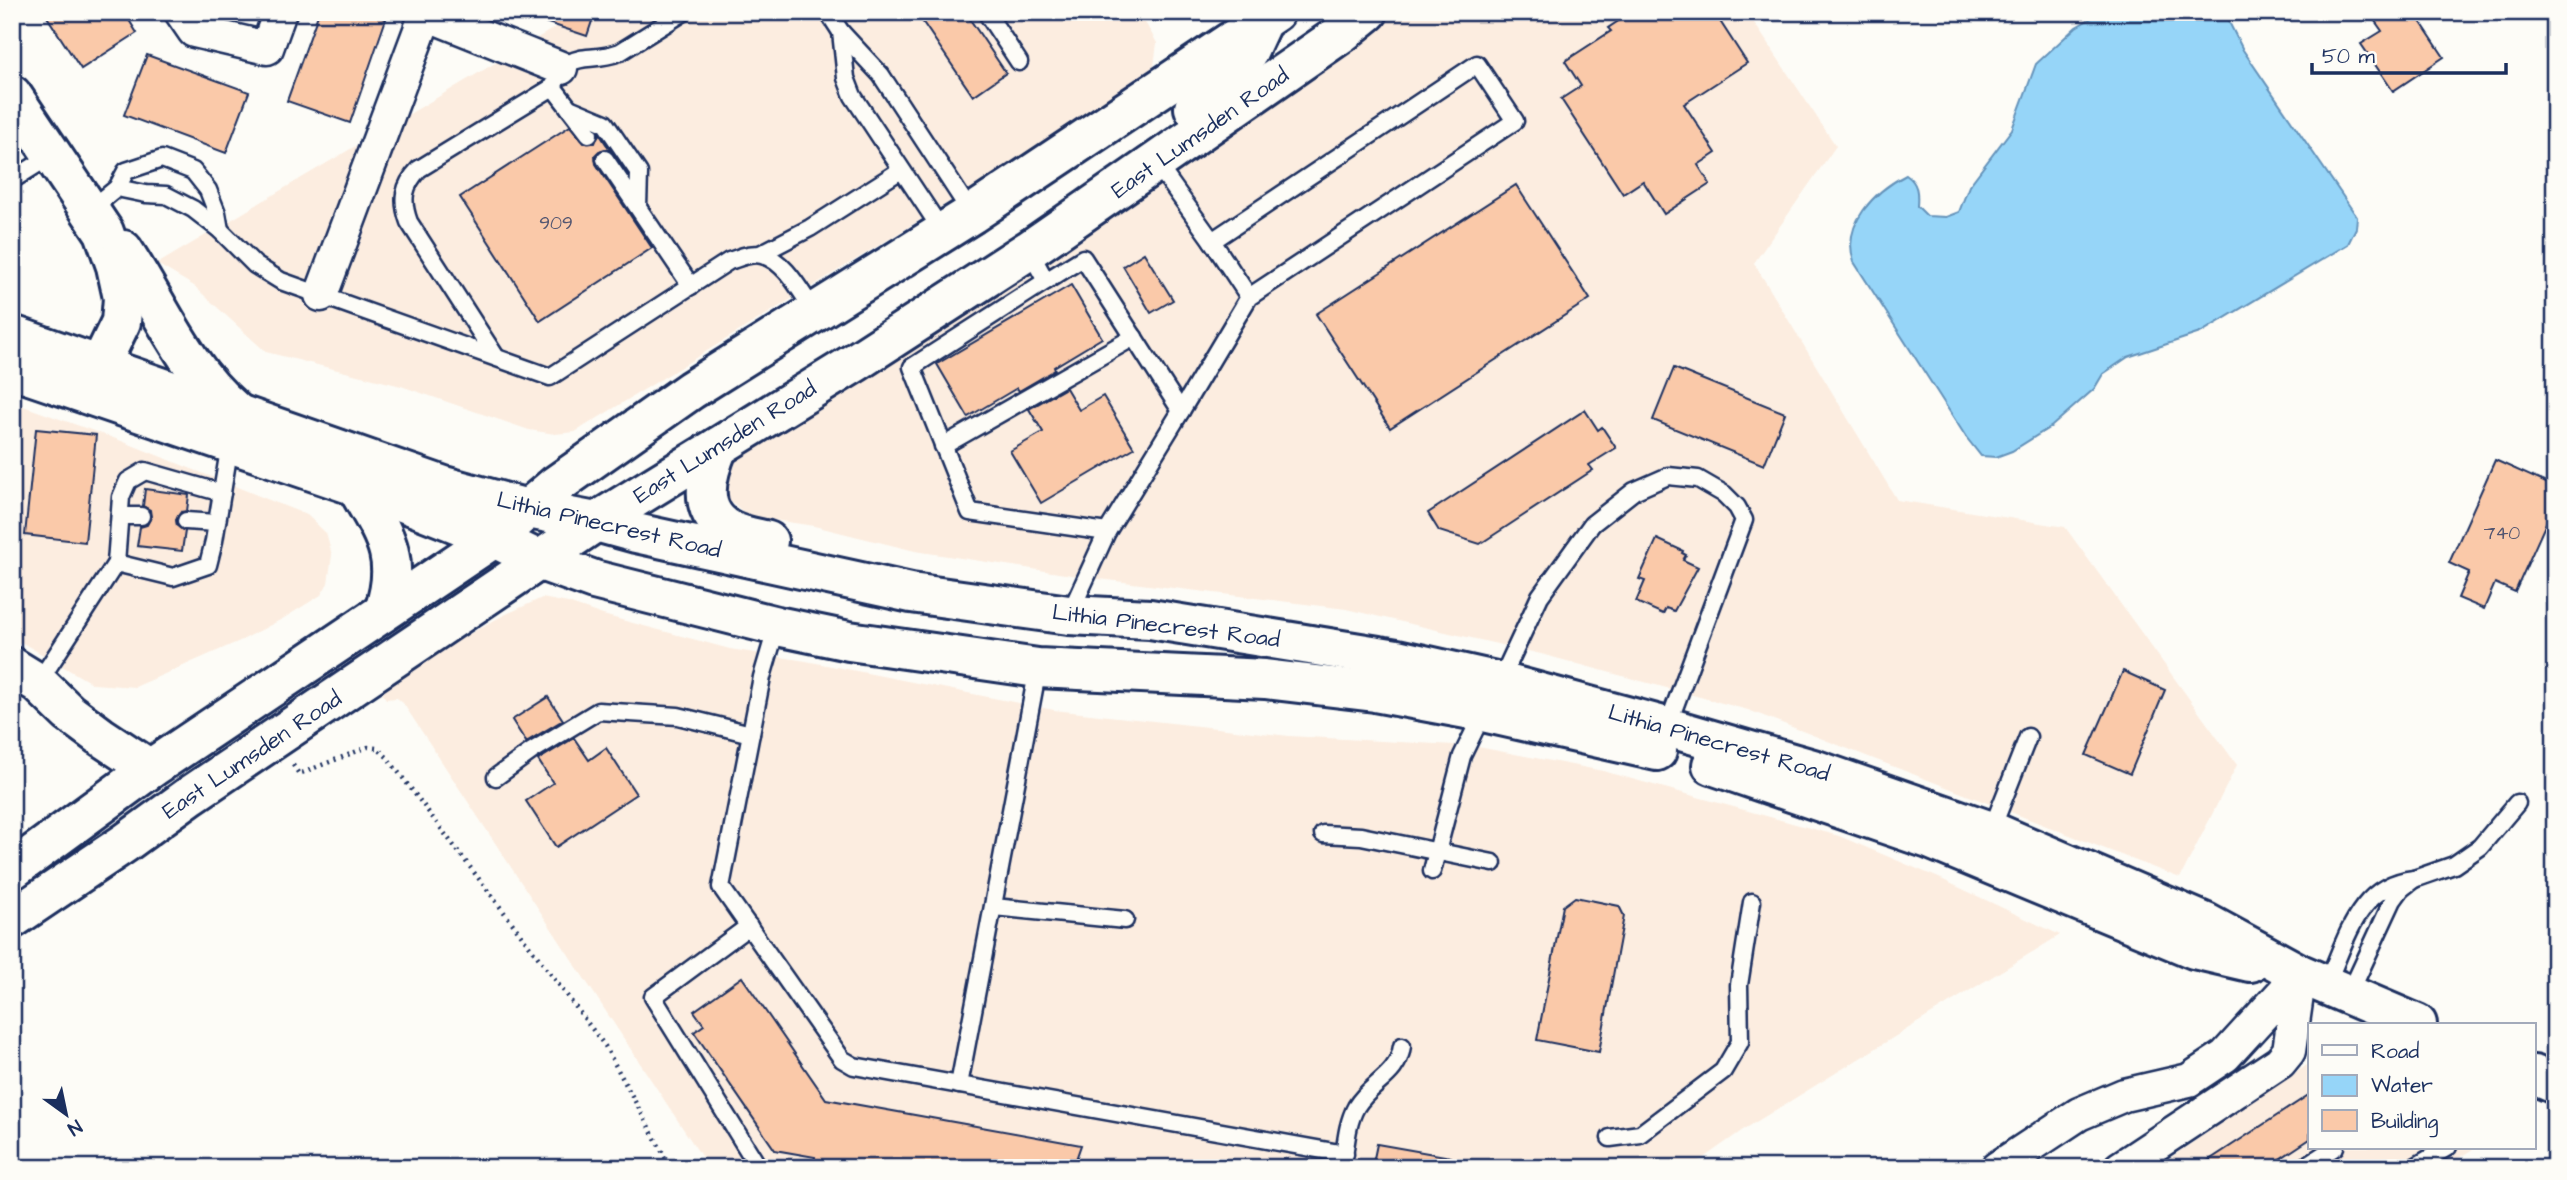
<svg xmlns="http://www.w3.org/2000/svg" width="2567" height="1180" viewBox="0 0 2567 1180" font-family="'Architects Daughter',sans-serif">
	<rect width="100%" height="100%" fill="#fdfcf7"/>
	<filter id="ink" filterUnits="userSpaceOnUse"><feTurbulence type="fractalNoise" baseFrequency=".0143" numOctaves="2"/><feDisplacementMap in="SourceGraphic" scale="14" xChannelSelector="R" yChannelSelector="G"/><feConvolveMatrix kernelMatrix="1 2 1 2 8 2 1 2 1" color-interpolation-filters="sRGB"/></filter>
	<g filter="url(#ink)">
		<g fill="#fcede0">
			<polygon points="581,12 1139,12 1157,43 1154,66 1029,153 575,432 555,434 529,430 401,386 266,352 194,286 157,264"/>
			<polygon points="1398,12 1747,12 1836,146 1754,263 1897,500 2065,527 2237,765 2180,878 1748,710 1541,654 1346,609 1091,578 915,551 814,526 748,516 726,497 723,474 730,457"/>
			<polygon points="12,402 119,440 307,515 326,533 332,555 328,583 321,595 284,618 242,640 135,687 93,684 21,642 12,651"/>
			<polygon points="542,598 568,603 603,615 730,649 806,661 1054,710 1289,736 1473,746 1603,771 1839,836 1939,878 2060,935 1743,1130 1689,1168 709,1168 403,703 397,698 386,699 381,691 442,649 502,616"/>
			<polygon points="2310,1063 2310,1147 2476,1147 2443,1168 2155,1168"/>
		</g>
		<path fill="#96d5f8" stroke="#6593ba" stroke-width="2" d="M2102 12H2224L2243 50 2357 217 2356 228 2348 244 2200 333 2128 357 2103 374 2094 389 2052 426 2012 451 1996 457 1981 456 1966 437 1854 262C1841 224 1875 191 1906 175 1918 183 1918 193 1917 206L1927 216 1946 217 1959 212 1969 186 2012 129 2036 64 2076 27Z"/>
		<g fill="#fac9a9" stroke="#1b2f5e" stroke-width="2">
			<polygon points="44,12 124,12 137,33 81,69"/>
			<polygon points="319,12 365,12 386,19 350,123 287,101"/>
			<polygon points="528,12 595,12 587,36 527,16"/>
			<polygon points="916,12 965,12 1006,73 973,96"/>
			<polygon points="1632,12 1714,12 1747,63 1684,104 1716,153 1698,165 1710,184 1664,214 1643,181 1623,194 1561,99 1581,86 1565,61 1611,31 1608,28"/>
			<polygon points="2388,12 2414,12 2444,57 2393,91 2361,44 2382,31 2375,21"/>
			<polygon points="147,55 249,92 226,153 124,115"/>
			<polygon points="570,126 584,143 595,143 599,133 606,144 611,150 605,149 599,151 595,155 596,164 652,248 540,321 460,197"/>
			<polygon points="1516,185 1590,299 1390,428 1316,314"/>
			<polygon points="1144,253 1173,300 1151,313 1123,266"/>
			<polygon points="1071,285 1102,338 1054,367 1055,370 1019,391 1017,388 968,417 937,364"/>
			<polygon points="1674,368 1785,413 1764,465 1653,420"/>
			<polygon points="1066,388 1079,410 1103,396 1134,448 1041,503 1010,451 1043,432 1029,409"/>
			<polygon points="1585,410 1598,430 1602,427 1616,448 1589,465 1593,470 1480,544 1439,531 1428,513"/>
			<polygon points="36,429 96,435 85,542 25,535"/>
			<polygon points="2495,460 2555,487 2555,503 2515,592 2495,583 2484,609 2458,598 2469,572 2449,563"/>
			<polygon points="145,489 189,495 187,511 181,512 176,520 177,526 185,531 182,551 137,546 140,527 147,525 151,517 150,510 143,506"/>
			<polygon points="1657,539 1683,551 1682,553 1686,555 1683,560 1698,567 1674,611 1666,608 1663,614 1636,602 1645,581 1639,579"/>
			<polygon points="2123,671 2165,690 2130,774 2086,755"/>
			<polygon points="548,697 563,720 526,742 512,720"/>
			<polygon points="574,738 589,760 606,748 636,794 556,847 526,801 553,783 538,760"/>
			<polygon points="1575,897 1619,906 1624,916 1599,1052 1537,1040 1563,906"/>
			<polygon points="742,977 826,1099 1081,1145 1073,1168 813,1168 815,1157 775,1150 694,1032 704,1025 694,1011"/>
			<polygon points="2310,1094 2310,1139 2266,1168 2197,1168"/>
			<polygon points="1377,1144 1451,1157 1450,1168 1372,1168"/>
		</g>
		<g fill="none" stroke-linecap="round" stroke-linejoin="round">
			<g stroke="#1b2f5e" stroke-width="21">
				<g id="lane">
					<polyline points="828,12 841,32 881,75 972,214"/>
					<polyline points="986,12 1019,62"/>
					<polyline points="841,32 846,78 853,96 943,232"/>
					<polyline points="553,87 589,134"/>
					<polyline points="569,108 605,123 639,173 638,207"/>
					<polyline points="605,159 691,286"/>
					<polyline points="1157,164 1212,241"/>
					<polyline points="12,180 52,155"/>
					<path d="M117 188 146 194 166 195 193 209 220 230 255 265 281 281 550 377 729 261C739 258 751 252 762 255 786 261 801 293 815 312"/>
					<polyline points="90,210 117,188 126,171 162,159 193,171 208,190 217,213 220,230"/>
					<polyline points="1029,250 1046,281 1083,258 1181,411 1107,532 1070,613"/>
					<polyline points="760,254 810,228 901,170"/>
					<polyline points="1046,281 912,367 970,512 1107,532"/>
					<path d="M496 357 409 222C401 200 403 186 419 169L553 87C571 46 585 65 620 52L684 12"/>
					<polyline points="1181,411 1249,297 1515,121 1477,64 1212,241 1249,297"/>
					<polyline points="943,446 1134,337"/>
					<polyline points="120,516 141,516"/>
					<polyline points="186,521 216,523"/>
					<polyline points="116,563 173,577 208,565 214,541 230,444"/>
					<polyline points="777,626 762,677 721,887 842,1059 854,1066 1345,1154"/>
					<polyline points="1500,682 1540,596 1592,524 1634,491 1668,476 1698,479 1724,494 1737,507 1744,520 1667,727"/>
					<polyline points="38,683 116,563 121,497 128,481 145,471 222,493"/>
					<polyline points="496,777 532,751 598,711 678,716 751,734"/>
					<polyline points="1991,831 2028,737"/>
					<polyline points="1323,834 1361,836 1493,863"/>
					<polyline points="1432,871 1462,756 1484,711"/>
					<polyline points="2414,879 2454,865 2480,847 2517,803"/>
					<polyline points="994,907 1125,920"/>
					<polyline points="749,926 653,997 759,1168"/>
					<path d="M2326 985C2347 940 2357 885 2414 879L2401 889 2393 900 2349 995"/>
					<polyline points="959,1085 1038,668"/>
					<polyline points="1610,1138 1640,1134 1723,1071 1740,1042 1739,985 1752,902"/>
					<path d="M1342 1168C1346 1148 1346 1125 1356 1107 1371 1082 1398 1077 1402 1046"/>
					<polyline points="2303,1168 2335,1147"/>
					<polyline points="2413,1168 2448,1147"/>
				</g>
			</g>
			<g stroke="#1b2f5e" stroke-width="37">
				<g id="street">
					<polyline points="181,12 194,31 267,48 280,12"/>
					<polyline points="321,295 426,14 561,68"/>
					<polyline points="1997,1168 2079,1114 2124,1095 2189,1080 2225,1056 2300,974"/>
					<polyline points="2120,1168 2280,1062 2289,1051 2300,974"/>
				</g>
			</g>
			<g stroke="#1b2f5e" stroke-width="44">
				<g id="secondary">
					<polyline points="12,95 104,232 116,266 123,298 121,322 100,365"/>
					<polyline points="1194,108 1224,87 1238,73 1262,21"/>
					<path d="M123 250C159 304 184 368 234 410"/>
					<polyline points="12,335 444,486 528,509 596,522 636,533 911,593 1069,615 1150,619 1397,659 1500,682 1667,727 1816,770 1991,831 2206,923 2300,974 2417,1024"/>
					<polyline points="12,369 403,502 494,538 541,561 594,580 777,626 849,641 1038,668 1265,679 1375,692 1483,712 1657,751"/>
					<path d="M718 447C706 476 696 512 730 530 741 536 756 538 768 541"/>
					<path d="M356 486C382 532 403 555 384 611"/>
					<polyline points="12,667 38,683 69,713 100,736 150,769"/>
					<polyline points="1712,765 1929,839 2194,949 2250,962"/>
					<polyline points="12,870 150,769 494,538 556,485 691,390 972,214 1275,12"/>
					<polyline points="12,919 125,843 191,795 596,522 856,362 1029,250 1342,33 1368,12"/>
					<polyline points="2534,1075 2555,1084"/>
				</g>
			</g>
			<polyline stroke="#1b2f5e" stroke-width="4.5" stroke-dasharray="2 5" stroke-linecap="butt" points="293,765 299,774 368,747 377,748 387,757 605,1046 671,1168"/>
			<use href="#lane" stroke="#fdfcf7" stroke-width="16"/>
			<use href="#street" stroke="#fdfcf7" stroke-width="32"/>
			<use href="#secondary" stroke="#fdfcf7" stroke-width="38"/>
		</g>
	</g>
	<g text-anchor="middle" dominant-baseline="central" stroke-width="7" stroke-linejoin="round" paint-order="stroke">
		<g font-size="19" fill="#535671">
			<text x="556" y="223">909</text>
			<text x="2502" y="533">740</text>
		</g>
		<g font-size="23" fill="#1b2f5e" stroke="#fdfcf7">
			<text transform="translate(1200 133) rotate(-35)">East Lumsden Road</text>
			<text transform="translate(725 442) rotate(-32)">East Lumsden Road</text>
			<text transform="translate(609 525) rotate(13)">Lithia Pinecrest Road</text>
			<text transform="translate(1166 626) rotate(7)">Lithia Pinecrest Road</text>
			<text transform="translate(1719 743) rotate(16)">Lithia Pinecrest Road</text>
			<text transform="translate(252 755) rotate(-34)">East Lumsden Road</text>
		</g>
	</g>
	<rect width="2567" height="1180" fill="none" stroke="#fdfcf7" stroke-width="42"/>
	<rect x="21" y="21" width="2525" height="1138" fill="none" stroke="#1b2f5e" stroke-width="2.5" filter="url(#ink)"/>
	<rect x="2308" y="1023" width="228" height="126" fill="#fdfcf7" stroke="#a3aaba" stroke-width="2"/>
	<rect x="2322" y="1045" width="35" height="10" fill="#fdfcf7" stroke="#a3aaba" stroke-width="2"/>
	<text x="2371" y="1058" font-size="21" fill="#1b2f5e">Road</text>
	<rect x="2322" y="1075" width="35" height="21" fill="#96d5f8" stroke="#a3aaba" stroke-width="2"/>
	<text x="2371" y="1092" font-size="21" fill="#1b2f5e">Water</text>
	<rect x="2322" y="1110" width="35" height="21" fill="#fac9a9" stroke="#a3aaba" stroke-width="2"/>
	<text x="2371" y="1128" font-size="21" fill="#1b2f5e">Building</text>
	<g transform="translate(66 1114) rotate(147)" stroke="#fdfcf7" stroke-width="5" paint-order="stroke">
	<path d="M0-5L12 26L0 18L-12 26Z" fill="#1b2f5e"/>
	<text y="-10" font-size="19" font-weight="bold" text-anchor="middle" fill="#1b2f5e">N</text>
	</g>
	<path d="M2312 63v10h194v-10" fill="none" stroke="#1b2f5e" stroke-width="3.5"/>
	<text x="2322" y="63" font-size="21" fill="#1b2f5e" stroke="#fdfcf7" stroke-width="5" paint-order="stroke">50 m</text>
</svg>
